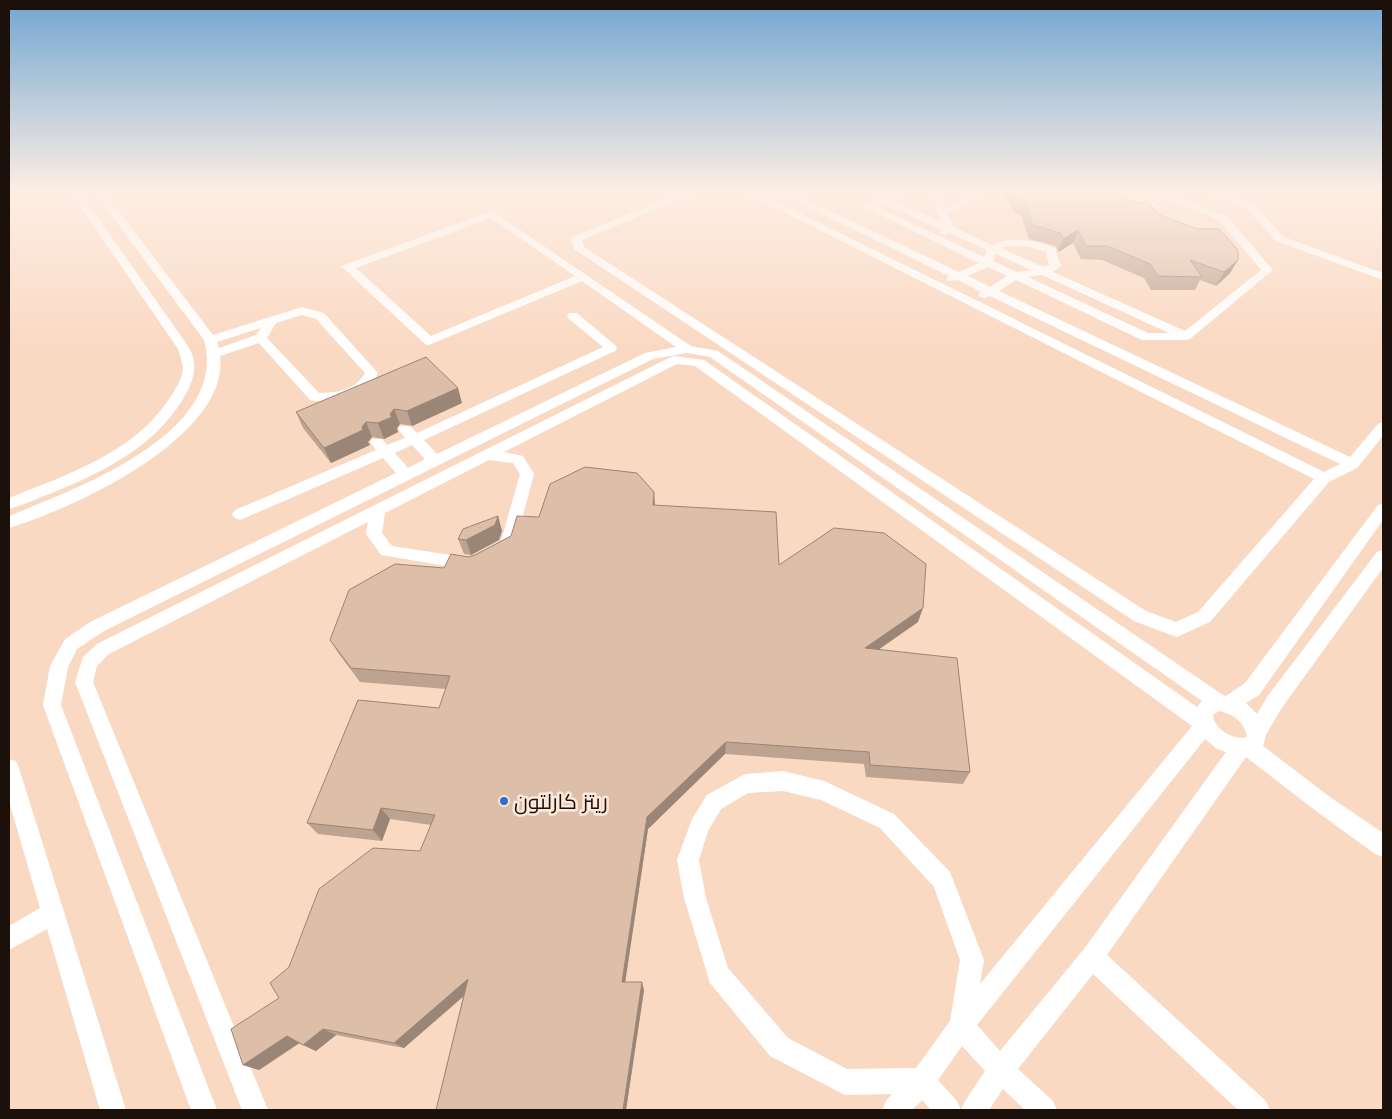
<svg xmlns="http://www.w3.org/2000/svg" width="1392" height="1119" viewBox="0 0 1392 1119" font-family="'PT Sans',Cairo,sans-serif">
	<rect width="100%" height="100%" fill="#fad9c3"/>
	<g fill="none" stroke-linecap="round" stroke-linejoin="round">
		<g fill="#fff" fill-rule="evenodd">
			<path d="M68 189H78L188 346C200 365 193 382 183 399 153 448 103 472 52 493 38 498 24 505 9 509V498C66 475 134 453 169 399 175 390 183 378 183 368 182 361 180 355 178 349Z"/>
			<path d="M92 189H102L213 335 302 307 324 313 378 373C376 377 374 384 371 387 358 398 327 404 310 400L259 343 220 356C230 437 72 509 9 528V516C74 489 230 434 204 340ZM302 315 316 319 365 373C356 390 336 393 319 393L267 338 276 323ZM261 328 256 335 219 348 217 342Z"/>
			<path d="M691 189H705L582 240 584 247 1146 611 1176 622 1198 612 1314 479 738 189H751L1324 472 1340 464 990 296 984 298 980 297 978 295 981 292 958 280 948 281 946 279 949 276 771 189H784L959 272 979 263 862 206 896 189H909L890 199 941 222 931 195V189H941L946 208 981 189H994L948 214 954 227 992 245C1013 235 1034 240 1055 248L1061 266 1053 272 1185 331 1261 270 1219 220 1140 189H1154L1227 216 1273 270 1190 339 1186 340H1142L1016 280 999 291 1350 457 1378 424 1383 422V436L1357 468 1329 482 1210 622 1177 637 1171 635 1134 621 574 249 571 239 572 237ZM882 203 942 230 940 232 941 234 950 233 987 250 984 257 875 206ZM1007 246 1029 247 1046 252 1049 265 1043 267 1001 248ZM996 254 1031 270 1017 272 993 261ZM988 267 1007 276 990 287 968 276ZM1042 275 1169 333H1148L1028 277Z"/>
			<polygon points="1108,189 1122,189 1163,206 1162,208 1154,208"/>
			<polygon points="1201,189 1215,189 1254,204 1284,237 1383,273 1383,280 1276,241 1246,208"/>
			<path d="M492 211 691 346 718 351 1223 695 1226 696 1245 683 1378 505 1383 504V520L1259 695 1246 703 1257 714 1267 697 1377 552 1383 550V568L1281 709 1266 735 1263 746 1330 797 1383 833V857L1375 854 1316 811 1246 757 1107 955 1266 1101 1270 1110H1238L1093 974 1018 1069 1053 1101 1057 1110H1025L1003 1089 989 1110H961L965 1101 985 1071 962 1046 938 1080 957 1101 961 1110H931L922 1100 912 1110H882L886 1101 892 1094 845 1095 770 1056 710 983 684 898 677 860 692 819 707 795 745 774 783 771 824 781 894 814 950 872 984 960 980 984 1192 726 695 366 677 364 504 452 523 456 534 474 514 549 496 557 490 555 488 551 490 547 501 541 520 474 513 463 489 460 385 513 382 533 392 546 470 558 476 560 478 564 476 568 470 570 381 555 366 534 368 522 109 654 97 666 93 682 268 1110H242L75 682 83 657 97 644 671 357 675 356 704 360 1197 707 1202 701 710 357 687 353 653 359 104 631 77 649 68 667 61 705 217 1110H191L43 705 50 666 65 639 92 621 396 473 383 458 245 518 240 520 235 518 232 514 235 510 376 450 370 442 372 439H382L387 445 405 438 398 429 400 426H410L417 433 603 347 569 319 567 316 569 313H577L615 345 617 348 615 351 424 440 437 454 645 353 676 347 582 281 429 345 425 344 342 267 344 265ZM491 218 575 276 431 336 356 268ZM412 445 425 459 408 468 395 453ZM1219 711C1233 714 1245 722 1247 737 1234 741 1214 729 1213 715ZM1205 739 1217 749 1226 752 1084 949 1000 1051 977 1025ZM783 791 821 800 880 828 934 887 960 960 950 1021 916 1068 847 1069 788 1038 728 968 706 898 699 860 708 831 721 809 748 793Z"/>
			<polygon points="9,759 16,761 19,768 126,1110 100,1110 47,929 9,950 9,926 40,908 9,801"/>
		</g>
	</g>
	<g fill="#bea390">
		<polygon points="1001,189 1102,189 1106,194 1157,214 1238,260 1230,273 1216,286 1200,280 1195,290 1151,290 1144,278 1102,260 1081,259 1073,243 1058,252 1056,246 1029,239 1021,215 1015,213"/>
		<polygon points="462,403 412,426 400,424 397,428 398,432 384,439 372,437 368,442 370,445 331,463 303,428 296,412"/>
		<polygon points="654,492 655,506 779,565 918,622 878,649 970,772 963,784 866,777 864,764 725,754 648,829 625,982 644,990 626,1110 436,1110 463,997 404,1048 336,1035 316,1051 299,1043 259,1070 243,1065 279,998 289,967 420,851 431,825 390,819 382,841 318,834 307,823 439,708 446,689 360,682 339,654 330,640 444,568 468,557 475,555 511,536 539,517"/>
		<polygon points="498,516 502,531 499,540 471,555 464,554 458,539"/>
	</g>
	<g fill="#9b8576">
		<polygon points="1078,230 1073,243 1058,252 1063,239"/>
		<polygon points="1238,260 1230,273 1216,286 1224,272"/>
		<polygon points="458,388 462,403 412,426 407,411"/>
		<polygon points="394,409 400,424 397,428 398,432 384,439 378,423 390,414"/>
		<polygon points="366,422 372,437 368,442 370,445 331,463 324,448 362,427"/>
		<polygon points="654,492 655,507 653,505"/>
		<polygon points="498,516 502,531 499,540 471,555 466,540"/>
		<polygon points="923,608 918,622 861,662 865,648"/>
		<polygon points="726,742 725,754 648,829 624,990 622,982 647,817"/>
		<polygon points="381,808 390,819 382,841 373,830"/>
		<polygon points="468,979 475,986 404,1048 394,1043"/>
		<polygon points="642,982 644,990 626,1110 623,1110"/>
		<polygon points="323,1029 336,1035 316,1051 303,1045"/>
		<polygon points="287,1036 301,1042 259,1070 243,1065"/>
	</g>
	<g fill="#ddbea8" stroke="#9b8576">
		<polygon points="1012,189 1102,189 1106,194 1109,192 1136,203 1148,201 1157,214 1197,229 1219,229 1238,250 1238,260 1224,272 1190,260 1202,277 1158,276 1150,264 1108,246 1086,246 1078,230 1063,239 1061,233 1033,225 1025,202 1019,200"/>
		<polygon points="426,357 458,388 407,411 394,409 390,414 392,417 378,423 366,422 362,427 363,430 324,448 296,412"/>
		<polygon points="585,467 637,473 654,492 653,505 776,512 779,565 834,528 884,533 926,564 923,608 865,648 957,658 970,772 870,765 869,752 726,742 647,817 622,982 642,982 623,1110 436,1110 468,979 394,1043 323,1029 303,1045 287,1036 243,1065 231,1029 279,998 270,983 289,967 319,889 373,848 420,851 435,815 381,808 373,830 307,823 358,700 439,708 450,676 351,668 330,640 349,590 395,564 444,568 451,554 468,557 475,555 511,536 517,516 539,517 550,484"/>
		<polygon points="498,516 495,525 466,540 458,539 463,529"/>
	</g>
	<linearGradient id="sky" x2="0" y2="1"><stop stop-color="#72a6d1"/><stop offset="0.55" stop-color="#fdeee4"/><stop offset="1" stop-color="#fdeee4" stop-opacity="0"/></linearGradient>
	<rect width="1392" height="346" fill="url(#sky)"/>
	<circle fill="#326ad9" stroke="#fde9dc" stroke-width="2" cx="504" cy="801" r="5"/>
	<g text-anchor="middle" dominant-baseline="central" stroke-width="5" stroke-linejoin="round" paint-order="stroke">
		<g font-size="21" fill="#1c110a" stroke="#fde9dc" text-anchor="start">
			<text x="514" y="801">ريتز كارلتون</text>
		</g>
	</g>
	<rect width="1392" height="1119" fill="none" stroke="#1c110a" stroke-width="20"/>
</svg>
